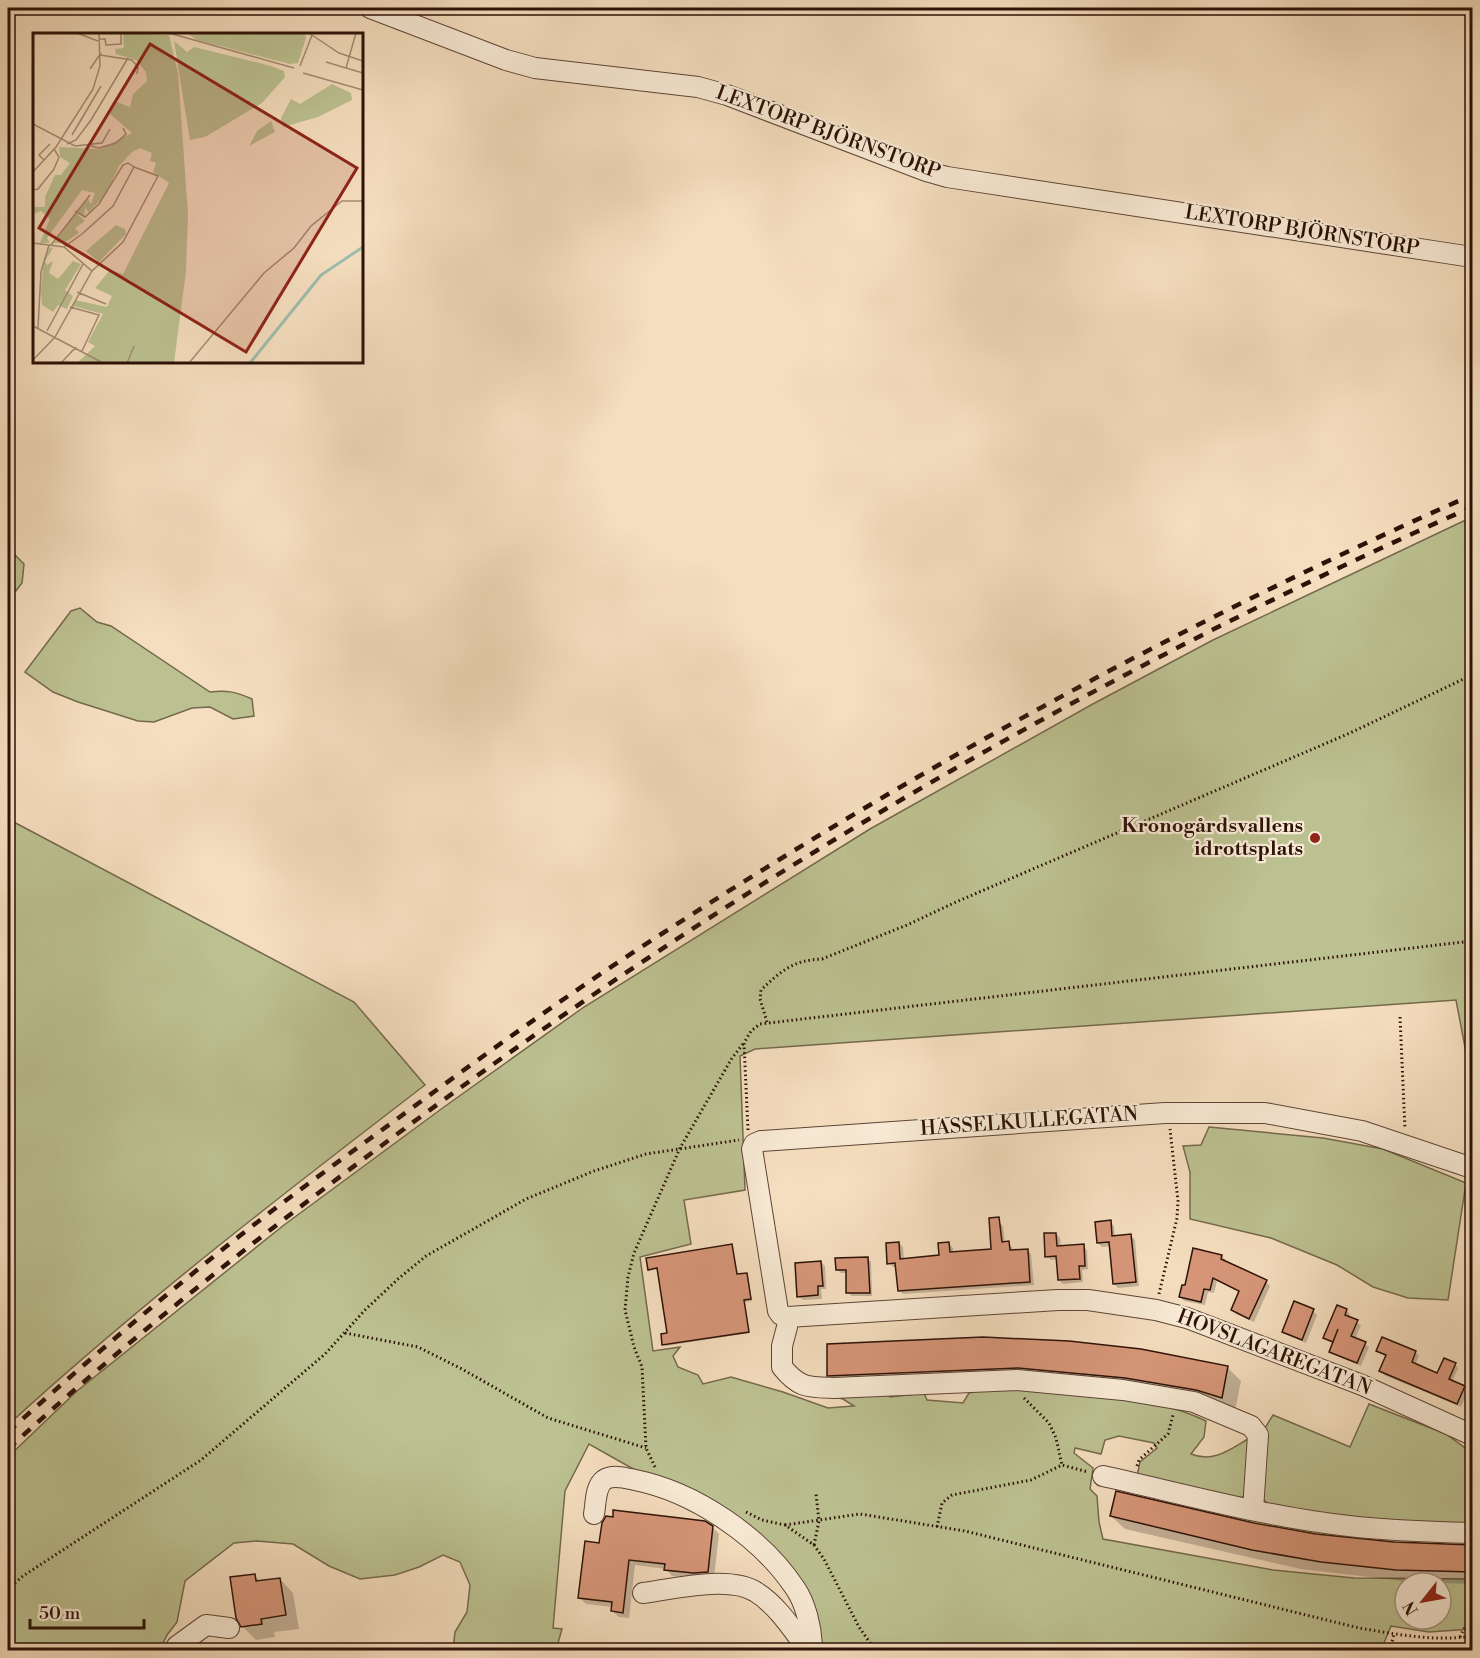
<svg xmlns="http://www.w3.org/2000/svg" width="1480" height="1658" viewBox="0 0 1480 1658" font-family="'Libre Bodoni',serif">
	<rect width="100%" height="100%" fill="#f5debf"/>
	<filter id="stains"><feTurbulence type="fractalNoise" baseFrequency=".00333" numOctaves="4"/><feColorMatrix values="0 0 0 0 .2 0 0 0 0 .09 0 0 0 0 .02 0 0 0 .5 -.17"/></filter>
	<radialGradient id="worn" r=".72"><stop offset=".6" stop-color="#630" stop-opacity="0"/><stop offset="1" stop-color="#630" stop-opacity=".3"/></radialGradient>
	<g fill="#bcc191" stroke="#74694c" stroke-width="1.5" fill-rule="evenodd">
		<path d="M1472 517V1084L1456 1000 755 1049 740 1056 745 1190 684 1200 691 1244 640 1257 653 1351 680 1347 673 1356 678 1367 698 1375 703 1384 731 1377 783 1392 828 1408 854 1406 843 1399 822 1394 882 1389 890 1397 924 1393 927 1400 963 1403 969 1393C1023 1381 1059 1389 1112 1397 1147 1403 1173 1405 1206 1421L1204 1437 1191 1454C1213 1463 1229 1450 1248 1439L1251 1442 1246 1496 1232 1500 1137 1476 1140 1462 1157 1448 1154 1443 1119 1436 1105 1440 1101 1454 1075 1448 1074 1453 1093 1468 1090 1489 1097 1496 1099 1522 1103 1539 1273 1570 1354 1578 1472 1579V1629L1429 1632 1391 1626 1381 1650H821L798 1581 651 1479 589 1444 565 1491 553 1628 562 1629 556 1650H453L455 1632 467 1612 470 1585 460 1562 443 1555 419 1567 395 1575 360 1579 329 1566 293 1544 257 1541 234 1543 185 1581 177 1622 167 1635 160 1650H8V1457L77 1391 284 1225 444 1107 584 1007 870 829 1091 705 1213 640ZM1405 1583H1441V1619H1405Z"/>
		<polygon points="8,548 24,564 22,583 8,601"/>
		<path d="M80 608 97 622 111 626 210 692C227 690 237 692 252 699L254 716 233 719 210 707 192 708 154 722 138 721 78 702 53 692 25 672 71 611Z"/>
		<path d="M8 819 354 1002 425 1085C283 1194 140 1304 8 1425Z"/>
		<polygon points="1209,1127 1323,1138 1383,1149 1466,1183 1448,1300 1408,1298 1373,1287 1337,1265 1271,1238 1190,1219 1190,1172 1183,1146 1201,1145"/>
		<polygon points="1369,1404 1446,1434 1472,1453 1472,1528 1382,1524 1273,1508 1257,1494 1265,1428 1273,1415 1350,1447"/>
	</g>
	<g fill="#0003">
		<polygon points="999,1222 1003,1226 1005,1243 1008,1243 1012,1247 1013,1251 1027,1250 1031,1254 1034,1285 903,1294 899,1290 897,1267 893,1267 889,1263 899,1243 903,1247 904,1260 941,1257 949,1244 953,1248 953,1254 992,1251"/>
		<polygon points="1110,1222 1114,1226 1115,1237 1131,1236 1135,1240 1139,1286 1118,1288 1114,1284 1111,1246 1102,1247 1098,1243"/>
		<polygon points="1056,1234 1060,1238 1061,1247 1083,1246 1087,1250 1088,1269 1082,1270 1083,1282 1063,1284 1059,1280 1058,1259 1051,1260 1047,1256"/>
		<polygon points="732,1246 738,1276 746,1275 748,1276 752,1301 745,1302 749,1333 665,1346 664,1344 669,1334 659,1269 650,1269"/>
		<polygon points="1222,1256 1226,1260 1225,1263 1266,1282 1270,1286 1254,1322 1236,1314 1232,1310 1240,1292 1217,1281 1214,1293 1208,1292 1205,1305 1184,1301 1180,1297 1186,1287"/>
		<polygon points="868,1259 871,1262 872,1296 852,1296 848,1293 847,1273 841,1273 837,1269"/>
		<polygon points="821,1262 825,1266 826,1289 821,1289 822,1299 803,1300 799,1296"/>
		<polygon points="1346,1310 1350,1314 1349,1318 1361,1325 1355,1339 1369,1347 1361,1366 1335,1355 1331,1351 1334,1344 1324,1338"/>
		<polygon points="1313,1311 1317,1315 1306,1343 1288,1335 1284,1331"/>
		<polygon points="829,1346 1227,1367 1241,1381 1235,1411 1032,1381 842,1389 829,1375"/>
		<polygon points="1378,1351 1415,1352 1419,1356 1415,1365 1438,1375 1455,1364 1458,1368 1452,1382 1468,1391 1461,1407 1384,1375 1381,1371 1387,1356"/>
		<polygon points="1111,1516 1410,1544 1472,1546 1472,1584 1411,1582 1301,1569 1125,1529"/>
		<polygon points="712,1527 719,1534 714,1578 700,1579 672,1576 666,1569 635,1565 629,1618 619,1617 612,1611 613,1607 586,1604 580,1598 600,1545"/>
		<polygon points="254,1575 261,1582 280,1579 293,1593 299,1629 274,1632 275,1637 256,1640 242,1626"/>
	</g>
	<g fill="#d79679" stroke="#2c1107" stroke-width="1.5">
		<polygon points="999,1217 1002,1242 1009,1241 1010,1250 1028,1249 1030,1282 898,1291 895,1263 887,1264 886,1243 899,1242 900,1259 939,1255 938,1243 949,1242 950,1252 991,1249 989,1218"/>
		<polygon points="1111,1220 1112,1236 1131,1234 1136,1282 1113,1284 1109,1242 1097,1243 1095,1222"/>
		<polygon points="1044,1233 1056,1233 1057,1246 1084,1244 1085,1266 1079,1266 1080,1279 1058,1280 1056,1256 1045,1257"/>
		<polygon points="732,1244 737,1274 747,1273 751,1299 744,1300 749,1332 662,1345 661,1334 667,1333 657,1268 648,1270 646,1258"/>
		<polygon points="1193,1248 1222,1255 1221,1259 1267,1280 1249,1319 1231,1310 1239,1291 1213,1278 1210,1290 1204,1289 1201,1302 1179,1297 1182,1285 1185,1285"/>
		<polygon points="868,1257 870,1293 846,1293 846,1270 836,1270 835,1258"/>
		<polygon points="821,1261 823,1286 818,1286 818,1295 797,1297 795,1263"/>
		<polygon points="1294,1301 1314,1309 1302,1340 1282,1332"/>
		<polygon points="1337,1305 1347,1309 1345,1315 1358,1320 1351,1336 1366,1342 1357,1363 1329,1352 1338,1329 1333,1342 1323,1338"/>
		<polygon points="983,1337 1069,1341 1141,1349 1228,1366 1222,1398 1196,1390 1125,1378 1018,1368 827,1376 827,1344"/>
		<polygon points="1382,1337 1416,1351 1412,1362 1437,1373 1444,1358 1456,1363 1449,1379 1465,1386 1457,1404 1379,1371 1386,1355 1376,1351"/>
		<polygon points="1116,1491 1254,1523 1316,1534 1394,1542 1473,1545 1473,1572 1396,1570 1321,1562 1252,1550 1110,1516"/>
		<polygon points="613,1510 705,1521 713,1526 708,1572 693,1573 664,1570 665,1564 629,1560 623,1613 611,1611 612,1602 578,1598 585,1541 599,1543 602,1523 606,1516 613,1517"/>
		<polygon points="255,1574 256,1581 280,1578 286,1615 261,1619 262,1624 241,1627 236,1618 230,1577"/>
	</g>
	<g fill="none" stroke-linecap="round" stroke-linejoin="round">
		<g stroke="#5e4435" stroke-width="22">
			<g id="minor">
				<polyline points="370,8 506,60 535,68 698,87 727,95 926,171 947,177 1472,257"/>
				<polyline points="1472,1168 1362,1131 1265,1113 1165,1113 761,1141 754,1144 752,1149 778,1311 781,1315 788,1317 1058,1300 1088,1300 1156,1310 1187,1318 1362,1385 1472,1435"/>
				<path d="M788 1317 787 1327 782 1346V1367C799 1388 807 1387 834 1388L1017 1380 1123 1390 1194 1402 1251 1426 1258 1435 1253 1510"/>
				<path d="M1103 1476C1184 1494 1266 1517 1349 1526 1390 1531 1431 1532 1472 1533"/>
				<path d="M594 1514C596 1503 595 1487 604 1480 613 1474 626 1478 635 1480 695 1492 761 1537 795 1588 806 1604 811 1627 812 1645L807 1650"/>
				<path d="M643 1593C672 1589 730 1575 756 1592 777 1605 793 1630 808 1650"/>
				<polyline points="175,1650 177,1646 206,1625 229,1628"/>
			</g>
		</g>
		<g stroke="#2c1107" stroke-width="3" stroke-dasharray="1.5 3" stroke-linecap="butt">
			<polyline points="1400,1017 1405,1129"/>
			<path d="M767 1022 760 999 761 990C781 971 793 960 822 959L907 925 956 902 1350 733 1472 675"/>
			<polyline points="748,1130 744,1043 751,1031 760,1024 1472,941"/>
			<polyline points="1159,1294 1177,1218 1178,1201 1170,1129"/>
			<polyline points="345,1333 418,1347 462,1369 548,1418 646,1448"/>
			<polyline points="1024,1398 1049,1423 1056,1438 1062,1465"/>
			<polyline points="1137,1466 1139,1460 1168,1434 1173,1415"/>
			<polyline points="655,1467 646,1448 642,1367 634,1347 625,1310 628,1277 634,1253 680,1148 732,1058 743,1044"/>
			<polyline points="746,1512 762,1520 785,1525 814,1545 824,1559 859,1627 875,1650"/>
			<path d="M785 1525 860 1514 965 1531 1359 1628C1396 1634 1434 1642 1472 1636"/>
			<polyline points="937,1527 942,1503 952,1495 1031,1480 1062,1465 1088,1472"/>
			<polyline points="814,1545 819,1521 816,1494"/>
			<polyline points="8,1589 23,1576 201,1460 325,1354 365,1310 398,1279 426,1256 526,1199 594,1171 646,1154 739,1140"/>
			<polyline points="1460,1637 1472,1612"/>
			<polyline points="1390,1650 1394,1634"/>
		</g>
		<use href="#minor" stroke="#f8ead5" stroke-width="20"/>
		<g stroke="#2c1107" stroke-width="4.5" stroke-dasharray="10 10" stroke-linecap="butt">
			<path d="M8 1432C95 1354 184 1278 277 1207 317 1177 357 1148 397 1119 484 1055 572 991 663 933 921 766 1191 619 1472 495"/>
			<path d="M8 1449C133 1335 267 1230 404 1129 736 883 1094 674 1472 507"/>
		</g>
	</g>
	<circle fill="#8f2418" stroke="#f8ead5" stroke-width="2" cx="1315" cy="838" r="6"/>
	<g text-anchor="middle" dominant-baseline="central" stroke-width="4.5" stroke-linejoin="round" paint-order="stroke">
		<g font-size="20" fill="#2c1107" stroke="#f8ead5">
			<text transform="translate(828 133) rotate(20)">LEXTORP BJÖRNSTORP</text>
			<text transform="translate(1302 231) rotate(9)">LEXTORP BJÖRNSTORP</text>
			<text transform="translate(1029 1122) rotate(-4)">HASSELKULLEGATAN</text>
			<text transform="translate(1274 1353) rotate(21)">HOVSLAGAREGATAN</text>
		</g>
		<g font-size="20" font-weight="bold" fill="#2c1107" stroke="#f8ead5" text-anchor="end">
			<text x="1303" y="826">Kronogårdsvallens<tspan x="1303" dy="23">idrottsplats</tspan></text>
		</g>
	</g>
	<g transform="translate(33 33)">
		<rect width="330" height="330" fill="#f5debf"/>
		<path d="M90 0 136 2 145 40 155 181 153 238 141 330H44L62 313 55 309 70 281 40 273 42 267 74 274 79 263 62 255 77 237 90 241 136 150 120 139 123 130 117 128 119 120 107 115 99 119 86 133 73 161 56 179 52 175 51 183 44 178 55 166 58 171 62 160 49 157 14 205 17 210H7L17 186 8 178 0 181V174H12V164L22 142H28L37 130 27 124 26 114 67 116 99 100 76 80 81 68 97 74 100 61 114 48 113 39 103 27 83 21 82 16 91 15ZM154 0H272L273 5 265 30 257 31 164 7ZM141 8 154 19 161 14 238 33 251 38 252 44 229 70 172 104 157 107ZM299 51 318 60 319 67 285 84 250 94 248 85 258 66 267 71ZM238 88 242 99 216 113 224 98ZM43 180 52 188 42 195 46 200 31 210H21ZM83 192 92 196 93 201 66 229 53 218ZM17 214 20 215 12 228 14 232 20 228 16 240 25 246 40 228 48 231 32 257 40 263 34 276 25 272 20 279 9 272 8 258 11 225Z" fill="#bcc191"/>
		<path fill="none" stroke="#9dbdac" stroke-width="3" d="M217 330 288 242 330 214"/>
		<path fill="none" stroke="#a58c75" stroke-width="1.5" d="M44 0 65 8M136 0 261 35M276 0 306 20 330 28M323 0 313 35 330 40M66 6H72L73 12 88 11V0M67 22 99 27 105 34 104 41M293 29 313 35M267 33 279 2M57 36 68 20M270 40 330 57M0 91 42 113 69 110 77 96M39 102 68 53M34 111 43 107 58 87 95 25M58 113 66 115 83 110 93 101 90 95M11 127 6 122 17 111M0 139 23 114 60 56 67 33 66 0M0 157 5 156 21 136 26 124 21 116M42 178 52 184 66 171 90 132 95 130 101 134M0 210 31 214 49 201 80 173 101 134 125 143 90 209 59 238 22 304 0 327M18 212 57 162M31 214 59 238M44 259 73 271M37 274 66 282 49 318M0 293 70 330M5 295 8 239 16 212M14 298 50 231M28 330 43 314M94 330 101 313M156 330 231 240 261 215 278 193 309 168H330"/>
		<path fill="#8f2418" fill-opacity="0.15" stroke="#8f2418" stroke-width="3" d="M117 11 324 135 213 319 6 195Z"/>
		<rect width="330" height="330" fill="none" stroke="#2c1107" stroke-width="3"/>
	</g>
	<rect width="1480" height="1658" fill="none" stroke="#f5debf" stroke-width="30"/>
	<rect x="9" y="9" width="1462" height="1640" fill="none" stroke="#2c1107" stroke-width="3"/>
	<rect x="15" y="15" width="1450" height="1628" fill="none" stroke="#2c1107" stroke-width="1.5"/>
	<g transform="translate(1423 1601) rotate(239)"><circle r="28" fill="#f8ead5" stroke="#a69383" stroke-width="1.5"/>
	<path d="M0-4.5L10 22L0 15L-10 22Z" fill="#8f2418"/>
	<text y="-9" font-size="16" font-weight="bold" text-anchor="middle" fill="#2c1107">N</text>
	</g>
	<path d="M30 1619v9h114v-9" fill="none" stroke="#2c1107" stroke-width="3"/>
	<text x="39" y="1619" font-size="18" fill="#2c1107" stroke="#f8ead5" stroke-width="4.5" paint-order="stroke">50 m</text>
	<rect width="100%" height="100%" filter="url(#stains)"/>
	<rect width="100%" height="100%" fill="url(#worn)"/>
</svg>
